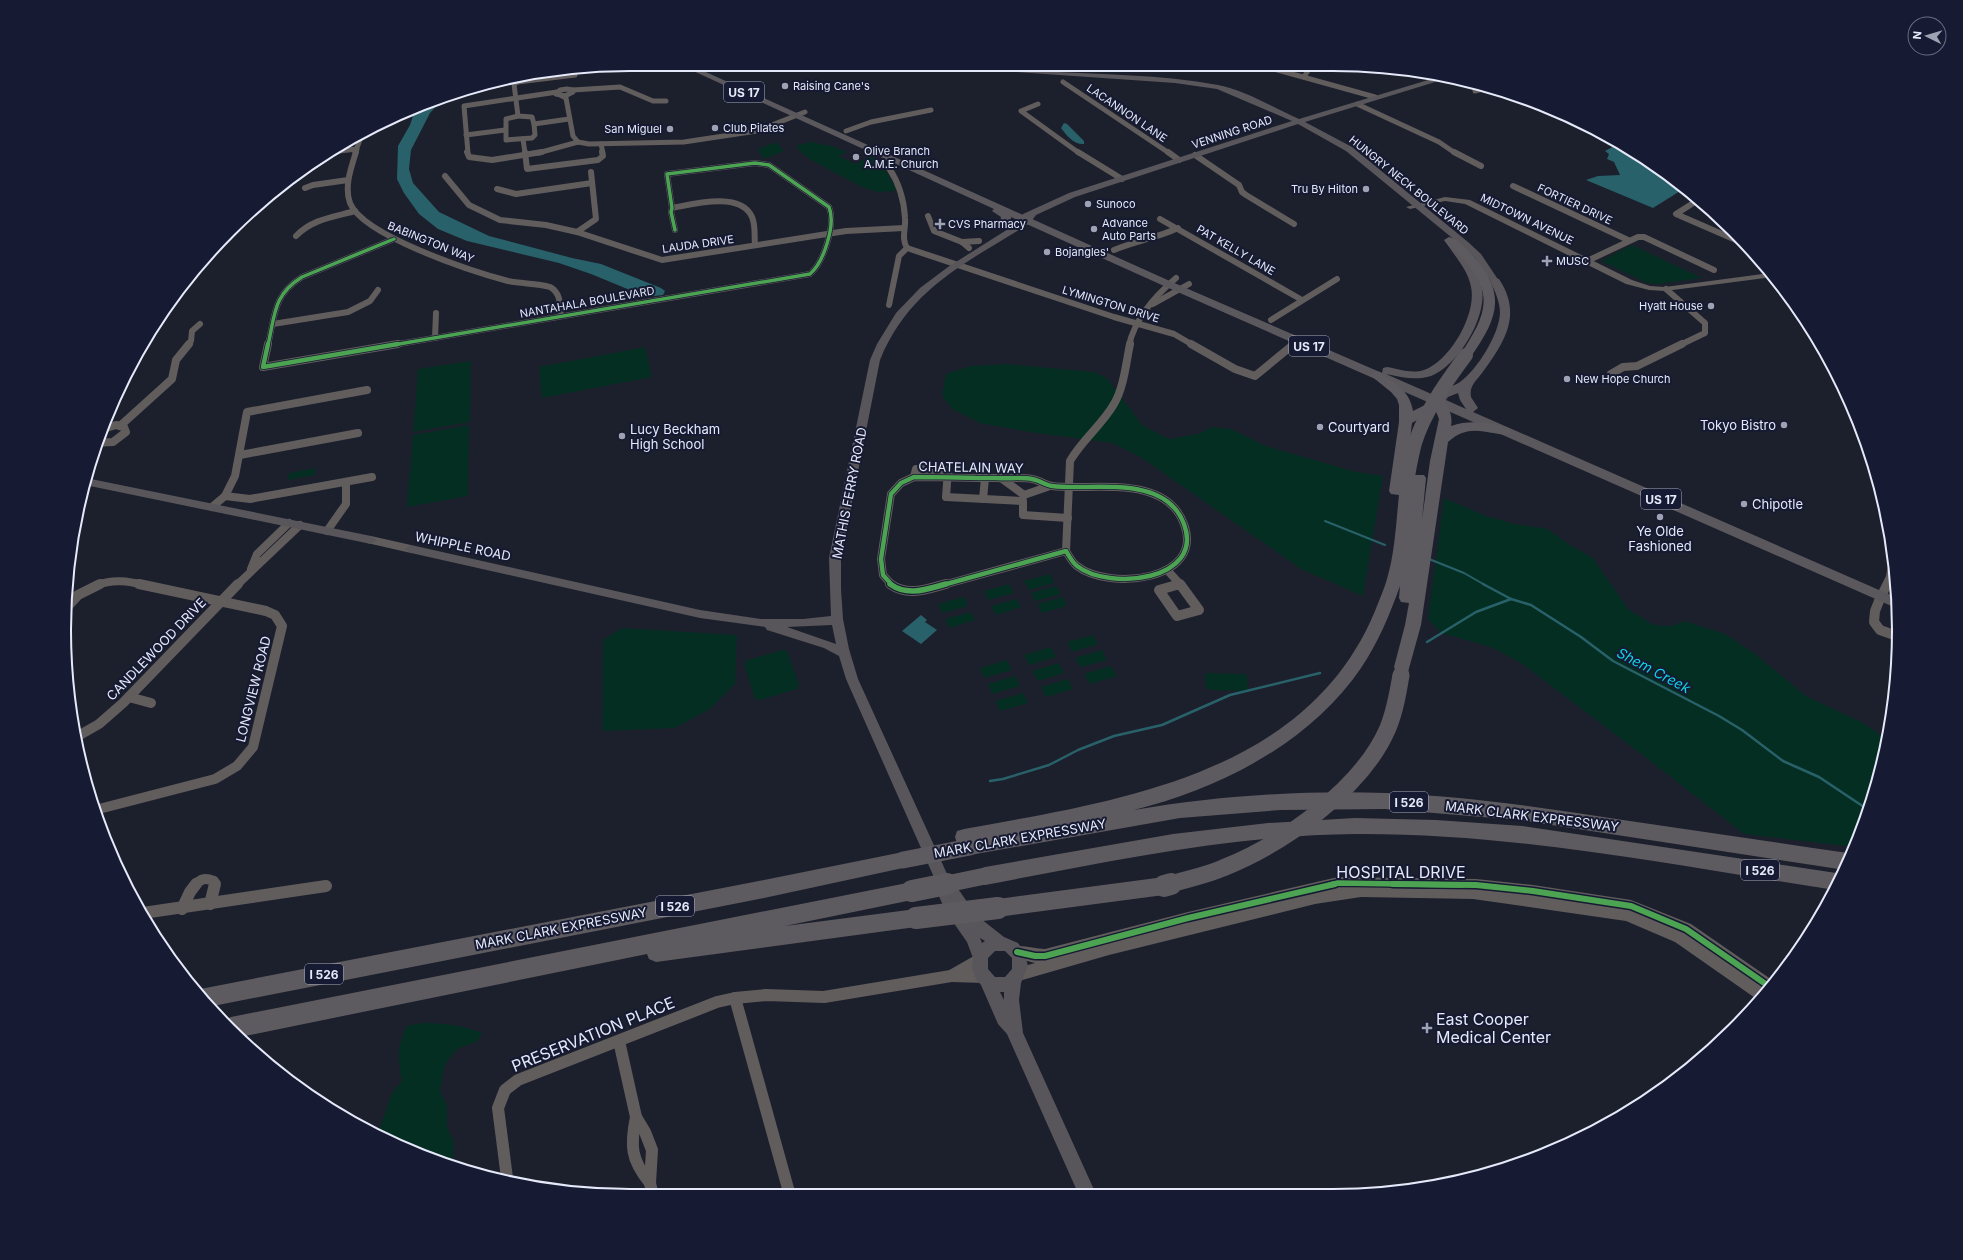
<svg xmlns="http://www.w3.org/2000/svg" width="1963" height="1260" viewBox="0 0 1963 1260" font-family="Inter,sans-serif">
	<rect width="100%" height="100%" fill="#1c1f2c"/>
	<g fill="#052e22">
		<polygon points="776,142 784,151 764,159 758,149"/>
		<path d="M810 142 832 146 847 152 838 156 856 164 870 156C882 162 889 177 896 188L895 191 878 192 864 188 811 160 803 154 796 146Z"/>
		<polygon points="1632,245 1702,278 1658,284 1647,283 1601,261"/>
		<polygon points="645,347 652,377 542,398 539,367"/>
		<polygon points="471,361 470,422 413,432 418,369"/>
		<polygon points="1006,364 1094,372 1107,378 1142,425 1169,439 1198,434 1212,427 1231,429 1266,446 1356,472 1383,476 1363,596 1301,569 1142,458 1113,443 1029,432 980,423 952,409 942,395 946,374 970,366"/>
		<polygon points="469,425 468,496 407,507 413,435"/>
		<polygon points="316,468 315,475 288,480 289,473"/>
		<polygon points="1444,498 1486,516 1515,524 1548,529 1571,546 1592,557 1629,610 1654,625 1672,626 1684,621 1725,634 1754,653 1806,696 1863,723 1886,739 1880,777 1853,847 1744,834 1649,760 1521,663 1491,647 1441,633 1428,619"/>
		<polygon points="1050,574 1054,583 1029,590 1024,581"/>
		<polygon points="1009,584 1014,593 988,600 984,591"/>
		<polygon points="1056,586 1061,594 1035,601 1031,593"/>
		<polygon points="964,597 968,606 942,613 938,604"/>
		<polygon points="1063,597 1067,606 1042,613 1037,604"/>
		<polygon points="1017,599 1021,607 996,615 991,606"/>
		<polygon points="971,612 975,620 949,628 945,619"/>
		<polygon points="622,628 737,635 735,684 710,709 675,728 602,731 603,640"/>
		<polygon points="1093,635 1098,644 1072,652 1067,642"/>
		<polygon points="1051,647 1056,657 1029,665 1024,655"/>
		<polygon points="783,650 787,651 799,685 797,689 760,700 755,699 744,664 747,660"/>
		<polygon points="1102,650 1107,660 1081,667 1075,658"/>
		<polygon points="1007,660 1012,670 984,678 980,668"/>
		<polygon points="1059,663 1064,673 1038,681 1032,671"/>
		<polygon points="1111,666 1117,676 1090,684 1084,674"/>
		<polygon points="1207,673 1244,674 1247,676 1248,689 1245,691 1212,690 1206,688 1205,675"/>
		<polygon points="1015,676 1020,686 992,694 988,684"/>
		<polygon points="1068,679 1073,689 1046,697 1041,687"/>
		<polygon points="1023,693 1028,703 1000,711 995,701"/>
		<path d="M421 1023C442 1023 462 1025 482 1033L478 1041 457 1049 445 1064 440 1091 447 1106V1127L454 1143 453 1163 413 1153 378 1133 392 1093 402 1081C398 1058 396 1048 407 1026Z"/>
	</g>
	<g fill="#286169">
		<polygon points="441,98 441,101 430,113 411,150 409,169 413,183 439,212 489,236 572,258 601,264 661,288 665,291 663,295 654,296 642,295 591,274 559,263 467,241 438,229 419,214 404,193 397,179 398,146 410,125 415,110"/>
		<path d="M1064 123 1067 124 1084 141V144C1074 145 1066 135 1061 128Z"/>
		<polygon points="1616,145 1678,181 1685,188 1653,208 1586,180 1598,176 1620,175 1614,162 1607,159 1609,154 1605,151"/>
		<polygon points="921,615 927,620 925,622 937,630 921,644 902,631"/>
	</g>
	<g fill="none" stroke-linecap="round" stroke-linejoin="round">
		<g stroke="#286169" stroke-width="2">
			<polyline points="1325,521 1385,545"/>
			<polyline points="1429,559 1464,573 1485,585"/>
		</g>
		<g stroke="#286169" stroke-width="2.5">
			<polyline points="1483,584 1511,599 1531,605 1581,637 1613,661 1719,716 1742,730 1783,761 1819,777 1867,809"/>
			<polyline points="1427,642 1476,612 1511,599"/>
			<polyline points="990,781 1003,779 1049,765 1078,750 1114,736 1162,725 1230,695 1320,673"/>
		</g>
		<g stroke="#615d5d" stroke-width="5">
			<polyline points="1274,69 1375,97"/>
			<polyline points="1304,77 1309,69"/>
			<polyline points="1063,82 1169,153"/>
			<polygon points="567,89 573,90 573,92 565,96 556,94 560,90"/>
			<polyline points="573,90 620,87 653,101 666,101"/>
			<polyline points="1475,91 1482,89"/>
			<polyline points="1038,104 1021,111 1079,153"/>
			<polyline points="1357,104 1439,142 1455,153"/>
			<polyline points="518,116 506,119 506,140 532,138 535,135 534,124"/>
			<polyline points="569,119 534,124 532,117 518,116 514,84 518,82 575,75"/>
			<polyline points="846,131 871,122 931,110"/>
			<polyline points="466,135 505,130"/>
			<polyline points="523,139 525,153"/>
			<polyline points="578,142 589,144 684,142 757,131 805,112"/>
			<polyline points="601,144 603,153"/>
			<polyline points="330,152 357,149"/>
			<polyline points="355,153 361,137"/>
			<polyline points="468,153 464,106 557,92"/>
			<polyline points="538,153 578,142 573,136 566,98 562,96"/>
		</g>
		<g stroke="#615d5d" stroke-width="6">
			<path d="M356 152C351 168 344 187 350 203 363 236 474 272 508 281 522 284 537 283 550 287 561 293 560 305 561 316"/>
			<polyline points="467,152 469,157 492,160 542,152"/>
			<polyline points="525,152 527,169 598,160 603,156 602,152"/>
			<polyline points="1078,152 1122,179"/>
			<polyline points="1168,152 1179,160"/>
			<polyline points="1454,152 1481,166"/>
			<polyline points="1195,155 1239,185 1242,192 1246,195 1294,224"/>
			<path d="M889 168C899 183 904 200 905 218 906 229 901 238 907 248L899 256 889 305"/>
			<polyline points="445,176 469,205 500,220 546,225 577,232 662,260 846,231 904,228"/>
			<polyline points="1513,186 1628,240"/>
			<polyline points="305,188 313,185 348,180"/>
			<polyline points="497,189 516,194 592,183"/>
			<polyline points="1698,200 1676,214 1745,244"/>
			<path d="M672 208C693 204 741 191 752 217 756 226 754 236 755 245"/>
			<polyline points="928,216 934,231 962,242 969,248"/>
			<polyline points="1160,219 1302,300"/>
			<polyline points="577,232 596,219 591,172"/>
			<path d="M296 236C312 219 334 217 355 211"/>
			<polyline points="962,242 979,241"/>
			<polyline points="1746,245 1752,256 1765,266"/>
			<polyline points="907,248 1114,317 1174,334 1193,345"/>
			<path d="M1114 250C1135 241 1157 238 1178 228"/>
			<polyline points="1587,261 1638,237 1644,237 1714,270"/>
			<polyline points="1666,289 1705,323 1705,333 1680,345"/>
			<polyline points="1153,304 1189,284"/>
			<polyline points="1271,320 1337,279"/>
			<polyline points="273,324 348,312 370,301 378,290"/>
			<polyline points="435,338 436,313"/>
			<polyline points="188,345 191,341 192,331 200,324"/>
			<path d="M268 345C275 315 273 295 302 277L394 239"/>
			<path d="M393 345 810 274C824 262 836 224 829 207L769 165 755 163 667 174 672 208 671 212 675 230"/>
			<path d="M1129 345C1135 319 1156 295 1176 278"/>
			<polyline points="1293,345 1298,341"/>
		</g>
		<g stroke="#615d5d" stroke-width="8">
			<polyline points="268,344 263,367 398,344"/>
			<polyline points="1191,344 1235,369 1255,376 1294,344"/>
			<polyline points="1611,374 1623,367 1637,366 1682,344"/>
			<polyline points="120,426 172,379 176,360 189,344"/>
			<polyline points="96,443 113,442 126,432 124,427 116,425 103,429"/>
			<polyline points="240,455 358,433"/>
			<polyline points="914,477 916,469 948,470 946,497 1023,501 1023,515 1068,518"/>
			<polyline points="1001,478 1024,495"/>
			<polyline points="1024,495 1050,486"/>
			<polyline points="225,496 235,476 247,412 367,390"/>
			<polyline points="983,499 985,478"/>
			<polyline points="212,507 225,496 250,499 372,477"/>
			<polyline points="327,531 346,504 346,482"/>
			<path d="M1066 551 1070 461C1082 440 1102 425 1114 404 1124 387 1126 363 1130 344"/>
			<polyline points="251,569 257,554 289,523"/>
			<polyline points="1167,570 1180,584"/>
			<path d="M97 585C113 579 128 581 144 585"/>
			<polyline points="237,585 300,525"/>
			<path d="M892 585 883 575 881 559 891 494 901 483 914 477C941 477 969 478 996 478 1008 479 1021 477 1032 479 1039 480 1045 485 1052 486 1092 491 1165 473 1184 524 1205 581 1109 591 1077 566 1072 562 1069 556 1066 551L943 585"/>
			<polyline points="1178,585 1180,584"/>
		</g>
		<g stroke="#615d5d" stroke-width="10">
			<path d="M890 584C908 597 927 589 946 584"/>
			<polygon points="1180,584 1199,610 1177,616 1159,590"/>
			<polyline points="1881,596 1875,611 1874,622 1880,630 1897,636"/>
			<polyline points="66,608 78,595 100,584"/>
			<polyline points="129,697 151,703"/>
			<polyline points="78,736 99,724 123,703 238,584"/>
			<polyline points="95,810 215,779 237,766 253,747 282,626 275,615 266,611 139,584"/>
			<path d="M195 885C201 878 206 878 214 881L215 885"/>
		</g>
		<g stroke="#615d5d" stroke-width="12">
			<polyline points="210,904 215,884"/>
			<polyline points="182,909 190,892 196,884"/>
			<polyline points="143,913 326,886"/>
			<polyline points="979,960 951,976 984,977"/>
			<polyline points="735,998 789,1192"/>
			<polyline points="619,1041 636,1117 645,1132 652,1150 650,1183 652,1192"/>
			<path d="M636 1117C630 1146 631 1160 650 1183"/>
			<polyline points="507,1178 498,1108 505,1090 518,1080 717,1002 735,998 766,995 824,997 951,976"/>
		</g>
		<g fill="#615d5d" fill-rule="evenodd">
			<polygon points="1445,197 1470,200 1632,280 1650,286 1665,287 1770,273 1773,277 1665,291 1649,290 1626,284 1465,204 1445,201 1410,209 1406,207"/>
			<polygon points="371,536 411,545 416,549 411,553 367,543 366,540"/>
			<polygon points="1894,556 1895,579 1885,599 1877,599 1876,596 1886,576 1889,560"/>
			<path d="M1338 877 1476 879 1533 885 1631 900 1691 924 1775 982 1758 1000 1675 942 1626 921 1473 899 1361 897 1315 904 1109 955 1019 981 1014 979 1012 974 1014 969 1035 963 1012 957 1010 952 1012 947C1021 944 1035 949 1045 949L1188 912Z"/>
		</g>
		<g fill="#58565a" fill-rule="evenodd">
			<path d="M1000 69H1039L1042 71C1100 75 1161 74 1218 85 1245 90 1274 108 1299 119L1438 77 1445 79 1305 122 1352 147 1468 242 1481 254 1499 281 1498 283H1492L1475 258 1462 246 1346 151 1298 124 1075 197 1036 215 1030 223C968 262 909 288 880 360L841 558V589L843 619 849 649 858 679 948 876 950 877 976 915 1004 937 1018 943 1024 951 1028 966 1021 983 1019 1000 1023 1033 1096 1194 1078 1193 1007 1034 998 1024 981 985 976 979 972 968 973 958 967 942 946 912 938 894 933 875 846 679 839 656 824 648 767 630 765 627 700 618 411 553 405 549 411 545 700 610 761 619H803L831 616 829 558 870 360 877 344 896 313 920 288 948 267 1024 219 1022 216 1023 214 1069 193 1292 121 1217 89 1175 83 1003 71ZM832 625 836 644 787 627ZM980 938 985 941 982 943ZM995 951H1005L1012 958V969L1005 977H995L988 969V958ZM1000 992H1004V1000Z"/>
			<polygon points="86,478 371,536 377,540 371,544 85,485"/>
		</g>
		<path fill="#5b585d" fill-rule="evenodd" d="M689 69H699L1172 282 1382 373 1383 368 1387 367C1398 369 1412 374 1424 370 1450 361 1477 314 1471 287 1468 270 1456 258 1447 244L1448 242H1456C1466 256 1480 270 1482 289 1487 317 1458 366 1431 376 1416 381 1401 377 1386 374L1436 396C1441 389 1453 387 1460 382 1477 370 1499 335 1500 313 1500 302 1495 291 1490 281L1495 278 1499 279C1523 315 1504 343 1482 373 1476 381 1469 386 1471 397L1478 408 1473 412 1895 597 1896 608 1164 286 1011 217V223L1008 229H1000L999 227 1001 217 992 211 994 209ZM1458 393 1460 400 1466 409 1446 400 1448 397Z"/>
		<g fill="#5e5b60" fill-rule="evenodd">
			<path d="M1449 237C1459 239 1468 251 1475 258 1508 296 1496 321 1470 358L1466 359 1460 355C1482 321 1497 297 1466 262 1459 254 1449 248 1444 240Z"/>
			<path d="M1376 371 1380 372C1395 383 1410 391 1413 411L1439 398 1444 399C1449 407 1453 417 1451 426 1471 419 1489 423 1509 428L1511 431 1509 434C1503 435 1499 434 1493 433 1475 429 1462 429 1448 442L1421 625 1408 672 1402 673 1396 672 1394 667 1405 625 1409 603 1401 602 1399 598 1400 586C1390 614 1378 643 1361 668 1310 743 1221 788 1134 810 1216 796 1302 790 1386 793 1466 796 1544 808 1623 820 1698 831 1773 842 1848 853L1850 854 1845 870 1519 820 1385 809 1281 810 1180 818 970 855 963 853 961 847 962 844 957 843 955 837 957 831 964 829C1118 801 1307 775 1375 611 1379 600 1384 590 1387 579 1395 552 1396 523 1399 495L1391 494 1389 491 1399 422V405L1397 399 1391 392 1370 375ZM1435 409 1439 419 1430 461 1422 520 1426 478 1424 475H1414L1413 473 1406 472 1412 423Z"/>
			<path d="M1355 818 1436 820 1522 826 1843 874 1835 890C1676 866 1517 833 1356 834 1231 835 1107 862 985 885L978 882 975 876 978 870 985 867 1173 834 1268 823Z"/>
			<polygon points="903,852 910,854 912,860 910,866 903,868 764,898 208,1007 195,990 764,880"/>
			<polygon points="1164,877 1171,880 1174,886 1171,892 1164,895 998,917 991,914 988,908 991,902 998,899"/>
			<polygon points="912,882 919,885 922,891 919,897 912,900 785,926 916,909 923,912 926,918 923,924 916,927 656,962 649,959 647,954 240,1037 223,1021 231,1017"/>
		</g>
		<path stroke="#5e5b60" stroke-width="14" d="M1408 476C1410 465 1412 454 1415 443 1425 411 1446 382 1466 355"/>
		<g stroke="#5e5b60" stroke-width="17">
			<polyline points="903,860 970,847"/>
			<polyline points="942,885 985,876"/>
			<path d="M1168 885C1186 879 1205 876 1223 868 1283 844 1362 789 1388 728 1395 711 1398 693 1401 675"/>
		</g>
		<g stroke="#5e5b60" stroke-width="22">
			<polyline points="1164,886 1171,884"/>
			<polyline points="912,891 947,884"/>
			<polyline points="916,918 998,908"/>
		</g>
		<g stroke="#161a32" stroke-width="5">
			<g id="cycleway-far3">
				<path d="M268 345C275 315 273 295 302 277L394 239"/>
				<path d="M393 345 810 274C824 262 836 224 829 207L769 165 755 163 667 174 672 208 671 212 675 230"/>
			</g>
		</g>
		<g stroke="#161a32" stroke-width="6">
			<g id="cycleway-far2">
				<polyline points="268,344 263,367 398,344"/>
				<path d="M892 585 883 575 881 559 891 494 901 483 914 477C941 477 969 478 996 478 1008 479 1021 477 1032 479 1039 480 1045 485 1052 486 1092 491 1165 473 1184 524 1205 581 1109 591 1077 566 1072 562 1069 556 1066 551L943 585"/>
			</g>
		</g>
		<g stroke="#161a32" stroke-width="8">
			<g id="cycleway-far1">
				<path d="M890 584C908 597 927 589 946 584"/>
				<polyline points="1330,885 1338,883 1462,885"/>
			</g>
		</g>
		<g stroke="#161a32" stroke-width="9">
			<g id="cycleway">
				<polyline points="1393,884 1476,885 1533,891 1631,906 1686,929 1770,987"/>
				<polyline points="1017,952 1035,956 1045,956 1188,918 1335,884"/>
			</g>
		</g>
		<use href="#cycleway-far3" stroke="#4ca352" stroke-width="3.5"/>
		<use href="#cycleway-far2" stroke="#4ca352" stroke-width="4.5"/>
		<use href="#cycleway-far1" stroke="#4ca352" stroke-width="5.5"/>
		<use href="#cycleway" stroke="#4ca352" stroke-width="6"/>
	</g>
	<g fill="#9fa2b2" stroke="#161a32" stroke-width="1.5">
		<circle cx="785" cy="86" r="4"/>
		<circle cx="715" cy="128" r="4"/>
		<circle cx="670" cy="129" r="4"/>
		<circle cx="856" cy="157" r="4"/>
		<circle cx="1366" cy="189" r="4"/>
		<circle cx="1088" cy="204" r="4"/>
		<path d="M938 218h4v4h4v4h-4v4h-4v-4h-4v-4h4z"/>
		<circle cx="1094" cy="229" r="4"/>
		<circle cx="1047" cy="252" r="4"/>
		<path d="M1545 255h4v4h4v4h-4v4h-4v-4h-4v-4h4z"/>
		<circle cx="1711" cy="306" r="4"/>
		<circle cx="1567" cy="379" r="4"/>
		<circle cx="1784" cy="425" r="4"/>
		<circle cx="1320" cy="427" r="4"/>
		<circle cx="622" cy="436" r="4"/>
		<circle cx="1744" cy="504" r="4"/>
		<circle cx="1660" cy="517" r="4"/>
		<path d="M1425 1022h4v4h4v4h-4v4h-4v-4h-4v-4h4z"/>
	</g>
	<g text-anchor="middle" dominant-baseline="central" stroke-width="4" stroke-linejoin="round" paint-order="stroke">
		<g font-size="11" fill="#e5e9fa" stroke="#161a32" text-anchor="start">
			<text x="793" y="86">Raising Cane's</text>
			<text x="723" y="128">Club Pilates</text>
			<text x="662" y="129" text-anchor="end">San Miguel</text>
			<text x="864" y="151">Olive Branch<tspan x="864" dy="13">A.M.E. Church</tspan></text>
			<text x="1358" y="189" text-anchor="end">Tru By Hilton</text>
			<text x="1096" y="204">Sunoco</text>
			<text x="1102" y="223">Advance<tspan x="1102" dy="13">Auto Parts</tspan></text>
			<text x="948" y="224">CVS Pharmacy</text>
			<text x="1055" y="252">Bojangles'</text>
			<text x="1556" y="261">MUSC</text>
			<text x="1703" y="306" text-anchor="end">Hyatt House</text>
			<text x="1575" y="379">New Hope Church</text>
		</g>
		<g font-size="11" fill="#e5e9fa" stroke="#161a32">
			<text transform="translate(1127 113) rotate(34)">LACANNON LANE</text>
			<text transform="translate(1232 132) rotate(-18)">VENNING ROAD</text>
			<text transform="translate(1409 185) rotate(39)">HUNGRY NECK BOULEVARD</text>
			<text transform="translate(1575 204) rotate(25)">FORTIER DRIVE</text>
			<text transform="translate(1527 219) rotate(26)">MIDTOWN AVENUE</text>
			<text transform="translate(431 242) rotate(22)">BABINGTON WAY</text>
			<text transform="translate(698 244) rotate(-8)">LAUDA DRIVE</text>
			<text transform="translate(1236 250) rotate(30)">PAT KELLY LANE</text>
			<text transform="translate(587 302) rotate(-10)">NANTAHALA BOULEVARD</text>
			<text transform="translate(1111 304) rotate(17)">LYMINGTON DRIVE</text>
		</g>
		<g fill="#161a32" stroke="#a7abbe" stroke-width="1">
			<rect x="724" y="82" width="40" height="20" rx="3"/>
			<rect x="1289" y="336" width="40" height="20" rx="3"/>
			<rect x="1641" y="489" width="40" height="20" rx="3"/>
			<rect x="1390" y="792" width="38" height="20" rx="3"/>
			<rect x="1741" y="860" width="38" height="20" rx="3"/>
			<rect x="656" y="896" width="38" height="20" rx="3"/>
			<rect x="305" y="964" width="38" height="20" rx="3"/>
		</g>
		<g font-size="12" font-weight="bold" fill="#e5e9fa">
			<text x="744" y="92">US 17</text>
			<text x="1309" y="346">US 17</text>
			<text x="1661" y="499">US 17</text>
			<text x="1409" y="802">I 526</text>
			<text x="1760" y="870">I 526</text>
			<text x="675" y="906">I 526</text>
			<text x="324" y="974">I 526</text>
		</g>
		<g font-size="13" fill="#e5e9fa" stroke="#161a32" text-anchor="start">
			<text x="1776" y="425" text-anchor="end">Tokyo Bistro</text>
			<text x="1328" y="427">Courtyard</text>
			<text x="630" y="429">Lucy Beckham<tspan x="630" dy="15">High School</tspan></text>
			<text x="1752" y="504">Chipotle</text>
			<text x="1660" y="531" text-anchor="middle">Ye Olde<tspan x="1660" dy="15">Fashioned</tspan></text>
		</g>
		<g font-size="13" fill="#e5e9fa" stroke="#161a32">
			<text transform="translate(971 467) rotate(1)">CHATELAIN WAY</text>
			<text transform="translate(849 493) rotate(-79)">MATHIS FERRY ROAD</text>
			<text transform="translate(463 546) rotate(12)">WHIPPLE ROAD</text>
			<text transform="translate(156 649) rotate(-46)">CANDLEWOOD DRIVE</text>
			<text transform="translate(253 689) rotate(-76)">LONGVIEW ROAD</text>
			<text transform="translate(1532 816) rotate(7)">MARK CLARK EXPRESSWAY</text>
			<text transform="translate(1020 838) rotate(-10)">MARK CLARK EXPRESSWAY</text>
			<text transform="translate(561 928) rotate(-11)">MARK CLARK EXPRESSWAY</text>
		</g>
		<g font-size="14" font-style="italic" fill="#0ad6eb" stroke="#161a32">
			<text transform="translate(1654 670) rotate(28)">Shem Creek</text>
		</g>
		<g font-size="16" fill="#e5e9fa" stroke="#161a32">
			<text x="1401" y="872">HOSPITAL DRIVE</text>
			<text transform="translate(593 1034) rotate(-22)">PRESERVATION PLACE</text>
		</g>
		<g font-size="16" fill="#e5e9fa" stroke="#161a32" text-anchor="start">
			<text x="1436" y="1019">East Cooper<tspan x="1436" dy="18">Medical Center</tspan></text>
		</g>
	</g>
	<path d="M0 0H1963V1260H0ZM630 71H1333A559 559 0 0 1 1892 630V630A559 559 0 0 1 1333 1189H630A559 559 0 0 1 71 630V630A559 559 0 0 1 630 71Z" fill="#161a32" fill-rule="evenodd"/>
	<path fill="none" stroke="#e5e9fa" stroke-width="2" d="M630 71H1333A559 559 0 0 1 1892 630V630A559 559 0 0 1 1333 1189H630A559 559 0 0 1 71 630V630A559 559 0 0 1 630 71Z"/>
	<g transform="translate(1927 36) rotate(275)"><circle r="19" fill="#161a32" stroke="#696d82"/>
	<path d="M0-3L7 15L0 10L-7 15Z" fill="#9fa2b2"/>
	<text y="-6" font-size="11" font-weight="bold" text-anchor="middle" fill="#e5e9fa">N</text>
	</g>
</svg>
